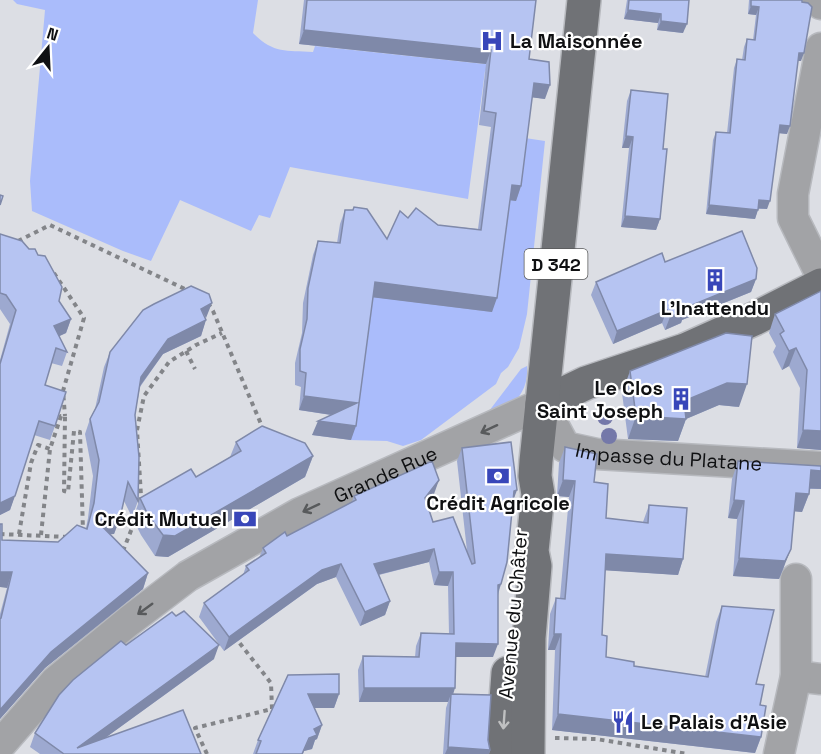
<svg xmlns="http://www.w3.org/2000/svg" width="821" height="754" viewBox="0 0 821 754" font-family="'Space Grotesk',sans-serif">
	<rect width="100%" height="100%" fill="#dcdee4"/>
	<g fill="#aabcfb">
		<path d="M13 0H258L253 33C274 54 285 50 313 52L315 46 494 65 485 71 468 199 290 167 270 218 259 215 251 231 180 200 151 261 123 251 32 211 30 181 45 10 17 4Z"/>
		<polygon points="525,138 545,141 527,314 519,348 508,367 501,373 496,384 421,440 403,446 387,441 348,440 370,297 504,222"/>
		<path d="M527 366C529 396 510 407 488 421L489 411 521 369Z"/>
	</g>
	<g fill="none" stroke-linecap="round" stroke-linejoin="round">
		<g stroke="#b7b9be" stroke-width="33">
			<g id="minor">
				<polyline points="818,0 821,4"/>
				<polyline points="821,48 793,194 793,218 821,275"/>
				<polyline points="796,676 821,679"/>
				<path id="s1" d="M0 745 56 681 129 621 188 576 300 513 542 404 565 447 597 454 821 467"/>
				<polyline points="779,754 796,676 796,579"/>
			</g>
		</g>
		<g stroke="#b7b9be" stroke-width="36">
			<g id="major">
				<polyline points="542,404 586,383 685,350 754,319 821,285"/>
				<polyline points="502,754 508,673"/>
				<polyline points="528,754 529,638 535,566 532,551 538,494 535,476 536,461 584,0"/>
			</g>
		</g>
		<g stroke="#838589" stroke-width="4" stroke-dasharray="4.5 4.5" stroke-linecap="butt">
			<polyline points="18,241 50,225 187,290"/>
			<polyline points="54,273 84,318 63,391 65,416"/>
			<polyline points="208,303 213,311 264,431"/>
			<polyline points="186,351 195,369"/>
			<polyline points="140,502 141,496 137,430 144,396 169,362 196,345 222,333"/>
			<polyline points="0,534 67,537"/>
			<polyline points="19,534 31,463 38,445 50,449"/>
			<polyline points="41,535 50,449 61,416 65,416 64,491 68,492 74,431 80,432 83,531"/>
			<polyline points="123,551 136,518"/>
			<polyline points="555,738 596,739 688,754"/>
			<polyline points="207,754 195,728 272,709 271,683 238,641"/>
		</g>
		<use href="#minor" stroke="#a2a3a6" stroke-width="30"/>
		<use href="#major" stroke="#707276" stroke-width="33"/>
	</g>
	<g fill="#7478a9">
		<circle cx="605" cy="417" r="8"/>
		<circle cx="609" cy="436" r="8"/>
	</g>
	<g fill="#9da9d0">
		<polygon points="304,0 536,0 529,59 545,99 532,97 521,186 516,201 510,200 492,312 373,297 351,440 312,435 331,415 299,410 301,387 295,385 295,363 302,333 303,303 313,255 318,241 337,243 340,224 345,210 387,239 408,218 438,225 478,229 491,127 479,125 486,64 299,44"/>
		<polygon points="627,0 689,0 683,33 657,30 658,23 624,19"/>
		<polygon points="749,0 802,0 801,61 798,61 787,134 779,133 767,209 758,209 755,219 706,214 713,140 716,132 727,133 734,68 737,59 742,60 744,47 747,39 753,40 756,15 748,14"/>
		<polygon points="631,90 663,149 660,219 656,230 621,227 629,148 622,148 627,101"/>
		<polygon points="0,234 59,301 71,319 66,333 59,336 67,352 62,366 51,363 45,385 55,426 50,440 34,435 10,510 0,515 0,360 10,324 0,309"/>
		<polygon points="665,262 756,279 751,292 682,320 681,323 665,330 662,323 613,344 591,295 596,282"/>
		<polygon points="821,291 821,450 797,448 800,388 789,366 782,370 773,352 776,346 769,333 775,314"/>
		<polygon points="206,319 201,336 163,354 140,387 135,415 138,501 132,517 124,501 120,518 114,534 110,534 148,573 143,589 45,668 0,719 0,614 7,588 2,540 58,542 86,528 88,518 93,476 85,434 90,419 95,409 104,367 110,352"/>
		<polygon points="630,371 739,407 719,405 686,419 678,441 628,439 622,393"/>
		<polygon points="236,442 313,456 305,477 168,557 155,556 141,535 133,519 140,498 196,477 230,457"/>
		<polygon points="565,447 594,482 606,518 643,522 649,505 683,559 678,575 605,570 602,635 606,657 634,666 705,677 716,622 722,606 756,684 760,705 761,737 755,753 552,730 555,650 548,650 550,614 556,598 560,598 569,497 557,496 559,463"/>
		<polygon points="462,448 513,502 501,584 498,595 493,657 456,657 453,694 488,740 490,750 489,754 443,754 446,708 448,702 359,702 358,670 363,656 415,657 416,646 421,633 449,634 448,586 434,585 429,562 379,575 390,601 385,615 360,626 336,577 317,584 224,651 199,617 204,603 243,575 246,566 259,558 263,548 352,502 354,496 434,494 427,503 433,522 467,551 457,461"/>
		<polygon points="738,461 821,489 809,489 809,494 802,512 794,511 784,567 779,579 733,576 737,519 728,518 732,479"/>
		<polygon points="126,645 214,659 105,738 201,754 40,754 30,747 35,733"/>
		<polygon points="288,675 339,694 334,708 314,708 322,725 317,739 315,740 312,749 304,751 303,754 253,754 258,740"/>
	</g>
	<g fill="#7f89a9">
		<polygon points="751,6 759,7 756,15 748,14"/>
		<polygon points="628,10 661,14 658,23 624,19"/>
		<polygon points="661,21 687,24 683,33 657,30"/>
		<polygon points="304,30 491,50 486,64 299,44"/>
		<polygon points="799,53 804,53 801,61 796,61"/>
		<polygon points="534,83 550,85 545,99 529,97"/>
		<polygon points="780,125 790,126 787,134 777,133"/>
		<polygon points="626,136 633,137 629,148 622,148"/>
		<polygon points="512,185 521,186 516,201 507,200"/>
		<polygon points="759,200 770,201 767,209 756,208"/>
		<polygon points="709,205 758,210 755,219 706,214"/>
		<polygon points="625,216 660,219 656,230 621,227"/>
		<polygon points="756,279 751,292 682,320 681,323 665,330 670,317 685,308"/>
		<polygon points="375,282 497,298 492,312 370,297"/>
		<polygon points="212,303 206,318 201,309"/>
		<polygon points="667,310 662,323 613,344 617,331"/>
		<polygon points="71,319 66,333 49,341 54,326"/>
		<polygon points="206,320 201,336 163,354 135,393 141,377 168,339"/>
		<polygon points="796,348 789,366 782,370 789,351"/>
		<polygon points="727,383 747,384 739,407 719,405 686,419 678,441 628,439 636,416 684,401"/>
		<polygon points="304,396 357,403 352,418 299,410"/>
		<polygon points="318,421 356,426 351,440 312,435"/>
		<polygon points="803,430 821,431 821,450 797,448"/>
		<polygon points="313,456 305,477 168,557 155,556 163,535"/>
		<polygon points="811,470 821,471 821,489 804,488"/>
		<polygon points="439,480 434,494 420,511 425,498"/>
		<polygon points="563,480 575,481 569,497 557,496"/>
		<polygon points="517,490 512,504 514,491"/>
		<polygon points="796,493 809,494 802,512 790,511"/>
		<polygon points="15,496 10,510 0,515 0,503"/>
		<polygon points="734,500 744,501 737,519 728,518"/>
		<polygon points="120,518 114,534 91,536 96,520"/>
		<polygon points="434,549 429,562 369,577 374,564"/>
		<polygon points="791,549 779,579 733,576 739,558"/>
		<polygon points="606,554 683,559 678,575 600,570"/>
		<polygon points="341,564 336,577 317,584 224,651 229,637 322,570"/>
		<polygon points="0,572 12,572 7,588 0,587"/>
		<polygon points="439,572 453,572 448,586 434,585"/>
		<polygon points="148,573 143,589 45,668 0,719 0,710 51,652"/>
		<polygon points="501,584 496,598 498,585"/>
		<polygon points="390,601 385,615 360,626 365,612"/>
		<polygon points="554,634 561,634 555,650 548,650"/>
		<polygon points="456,643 498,644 493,657 451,657"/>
		<polygon points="219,645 214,659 83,754 77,748"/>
		<polygon points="364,688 455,688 451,701 451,694 448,702 359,702"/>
		<polygon points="308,694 339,694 334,708 303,708"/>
		<polygon points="558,714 761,737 755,753 552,730"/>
		<polygon points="322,725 317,739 315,740 312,749 304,751 302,754 314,729"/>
		<polygon points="448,747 490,750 489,754 445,754"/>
	</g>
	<g fill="#b6c4f2" stroke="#7f89a9" stroke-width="1.5">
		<polygon points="307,0 536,0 529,59 549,62 550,85 534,83 521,186 512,185 497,298 375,282 356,426 318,421 357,403 304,396 306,373 300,371 300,349 307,319 308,288 318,241 340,243 345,210 353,210 354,207 367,209 387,239 400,211 408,218 416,208 438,225 481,230 496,113 484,111 491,50 304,30"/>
		<polygon points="629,0 689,0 687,24 661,21 661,14 628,10"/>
		<polygon points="751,0 802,0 802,2 808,3 812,7 804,53 799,53 790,126 780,125 770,201 759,200 758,210 709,205 716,132 730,133 737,59 745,60 747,39 755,40 759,7 751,6"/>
		<polygon points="631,90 668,94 663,149 667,149 660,219 625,216 633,137 626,136"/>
		<polygon points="0,195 3,196 0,205"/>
		<polygon points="742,231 757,268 756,279 685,308 686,310 670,317 667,310 617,331 596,282 662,253 665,262"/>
		<polygon points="0,234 22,241 29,249 35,249 38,255 45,256 62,287 59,301 71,319 54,326 67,352 56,348 45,385 66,392 55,426 39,421 15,496 0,503 0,364 16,310 6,295 0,293"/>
		<polygon points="191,286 209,294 212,303 201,309 206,320 168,339 141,377 135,415 139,457 138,501 128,482 120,518 96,520 148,573 51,652 0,710 0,619 1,618 12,572 0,572 0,524 2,524 2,540 58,542 77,525 87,529 94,503 99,460 90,419 99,402 110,352 143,310 154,304"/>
		<polygon points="821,291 821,431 803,430 807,370 796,348 789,351 780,334 784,331 775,314"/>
		<polygon points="726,333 752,336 747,384 727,383 684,401 686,419 636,416 630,371"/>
		<polygon points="262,426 305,443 313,456 175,536 163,535 148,515 140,498 191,469 196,477 241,451 236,442"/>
		<polygon points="511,442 517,490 514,491 507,562 501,584 498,585 498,644 456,643 455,688 364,688 363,656 419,657 421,633 454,634 453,572 439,572 434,549 374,564 390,601 365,612 341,564 322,570 229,637 204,603 249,570 246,566 266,553 263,548 285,532 287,536 356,500 354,496 432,461 439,480 425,498 433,522 453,517 472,564 475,563 462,448"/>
		<polygon points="565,447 597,454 594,482 608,484 606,518 648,523 649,505 687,508 683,559 606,554 602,635 607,636 606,657 634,662 634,666 708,677 722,606 774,610 756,684 764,685 760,705 766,706 761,737 558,714 561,634 554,634 556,598 565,599 575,481 563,480"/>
		<polygon points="738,461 821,466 821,471 811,470 809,494 796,493 791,549 785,561 739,558 744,501 734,500"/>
		<polygon points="184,611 219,645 77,748 183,710 201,754 64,754 35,733 59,695 73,680 121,641 126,645 172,612 176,616"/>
		<polygon points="339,674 339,694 308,694 322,725 314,729 317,735 309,738 302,754 256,754 261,741 258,740 288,675"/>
		<polygon points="451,694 491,695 488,740 490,750 448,747"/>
	</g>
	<defs><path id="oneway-shaft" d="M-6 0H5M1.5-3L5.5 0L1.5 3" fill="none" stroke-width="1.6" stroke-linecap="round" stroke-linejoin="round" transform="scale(1.5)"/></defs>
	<g stroke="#585a5c">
		<use href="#oneway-shaft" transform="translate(489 429) rotate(155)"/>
		<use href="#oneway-shaft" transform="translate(311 508) rotate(155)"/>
		<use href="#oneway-shaft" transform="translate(145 609) rotate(144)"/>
	</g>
	<use stroke="#bfc0c1" href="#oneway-shaft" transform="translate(504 720) rotate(94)"/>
	<defs>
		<g id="hospital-bare" transform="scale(1.8)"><path d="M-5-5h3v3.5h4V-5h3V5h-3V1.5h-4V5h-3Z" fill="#3846b9" stroke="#fff" stroke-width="2.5" paint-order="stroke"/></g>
		<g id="building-bare" transform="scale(1.8)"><path d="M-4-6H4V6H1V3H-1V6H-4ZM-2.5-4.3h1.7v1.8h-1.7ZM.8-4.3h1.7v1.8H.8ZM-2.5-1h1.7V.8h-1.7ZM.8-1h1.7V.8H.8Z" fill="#3846b9" stroke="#fff" stroke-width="2.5" paint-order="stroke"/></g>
		<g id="bank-bare" transform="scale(1.8)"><path d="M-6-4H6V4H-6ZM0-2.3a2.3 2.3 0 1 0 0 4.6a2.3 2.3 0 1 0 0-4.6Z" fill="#3846b9" stroke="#fff" stroke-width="2.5" paint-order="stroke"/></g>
		<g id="restaurant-bare" transform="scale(1.8)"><path d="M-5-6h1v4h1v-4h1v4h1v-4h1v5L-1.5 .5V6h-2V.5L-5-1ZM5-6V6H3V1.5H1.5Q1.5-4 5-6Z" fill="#3846b9" stroke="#fff" stroke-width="2.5" paint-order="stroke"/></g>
	</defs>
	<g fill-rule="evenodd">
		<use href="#hospital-bare" x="492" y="41"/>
		<use href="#building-bare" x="715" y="280"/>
		<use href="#building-bare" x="681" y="399"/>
		<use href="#bank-bare" x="498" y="476"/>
		<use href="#bank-bare" x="245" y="519"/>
		<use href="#restaurant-bare" x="623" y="722"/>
	</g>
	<g text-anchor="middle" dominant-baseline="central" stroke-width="4.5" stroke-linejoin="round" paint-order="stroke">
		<rect fill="#fff" stroke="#575859" stroke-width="1.5" x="524.5" y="249" width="63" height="30" rx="4.5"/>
		<g font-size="18" font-weight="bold" fill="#0f1012">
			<text x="556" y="264">D 342</text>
		</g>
		<g font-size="20" font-weight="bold" fill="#0f1012" stroke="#fff" text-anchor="start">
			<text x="510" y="41">La Maisonnée</text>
			<text x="715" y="308" text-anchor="middle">L'Inattendu</text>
			<text x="663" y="388" text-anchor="end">Le Clos<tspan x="663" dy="23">Saint Joseph</tspan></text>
			<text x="498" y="503" text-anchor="middle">Crédit Agricole</text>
			<text x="227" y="519" text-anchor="end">Crédit Mutuel</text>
			<text x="641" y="722">Le Palais d'Asie</text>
		</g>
		<g font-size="20" fill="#0f1012" stroke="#fff">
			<text stroke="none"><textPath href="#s1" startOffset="801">Impasse du Platane</textPath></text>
			<text stroke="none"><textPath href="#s1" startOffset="476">Grande Rue</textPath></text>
			<text transform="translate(513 614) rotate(-85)">Avenue du Châter</text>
		</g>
	</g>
	<g transform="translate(48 48) rotate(18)" stroke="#ffffff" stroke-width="4.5" paint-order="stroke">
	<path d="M0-4.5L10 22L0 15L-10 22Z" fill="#0f1012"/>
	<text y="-9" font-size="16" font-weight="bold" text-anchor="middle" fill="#0f1012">N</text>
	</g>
</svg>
